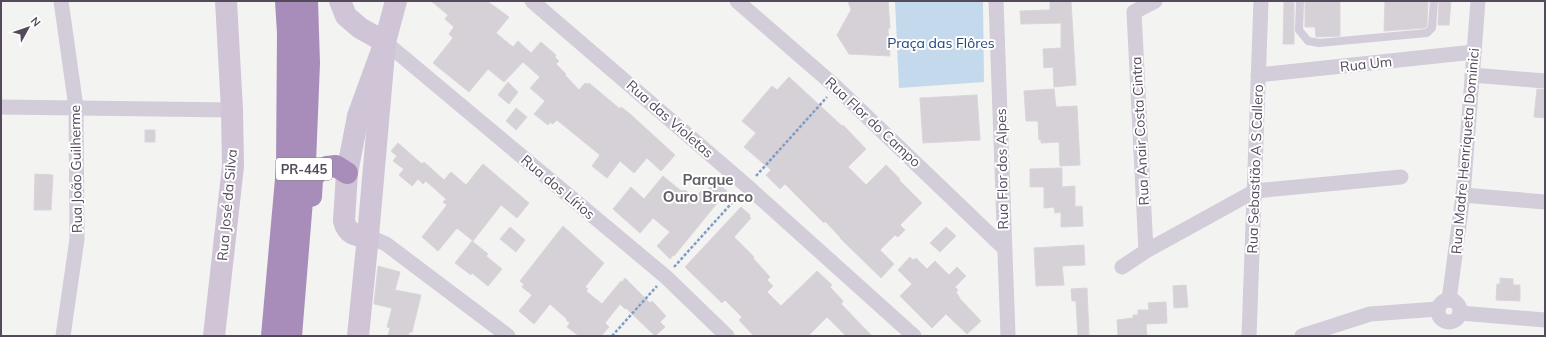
<svg xmlns="http://www.w3.org/2000/svg" width="1546" height="337" viewBox="0 0 1546 337" font-family="Mulish,sans-serif">
	<rect width="100%" height="100%" fill="#f3f3f1"/>
	<polygon fill="#c4d9ec" points="895,1 983,1 984,82 899,88"/>
	<g fill="#d6d1d7" stroke="#dad5db">
		<polygon points="431,1 487,1 509,17 496,33 513,47 518,41 531,53 541,42 556,55 555,57 559,61 556,64 566,74 565,75 579,90 585,83 588,84 589,83 620,109 621,107 629,113 675,155 661,171 647,158 634,173 620,161 607,178 592,166 600,155 557,120 553,124 550,122 548,125 534,114 545,101 530,88 540,77 523,62 504,82 488,69 469,92 433,63 453,38 449,34 454,27 445,19 448,15"/>
		<polygon points="848,1 888,1 890,28 888,29 890,56 849,54 837,35 851,10"/>
		<polygon points="1050,1 1071,1 1076,85 1054,87 1053,67 1044,68 1043,49 1061,48 1061,23 1021,24 1020,11 1050,10"/>
		<polygon points="1284,1 1294,1 1294,44 1283,44"/>
		<polygon points="1305,1 1340,1 1340,36 1316,37 1315,27 1305,27"/>
		<polygon points="1385,1 1428,1 1427,26 1425,28 1384,31"/>
		<polygon points="1439,1 1451,1 1449,25 1438,25"/>
		<polygon points="789,77 842,126 843,125 866,149 848,167 866,185 886,165 900,179 899,180 922,203 900,225 905,230 898,237 895,235 880,250 894,264 881,278 840,238 840,237 825,221 824,223 785,184 780,189 766,175 771,170 744,147 756,133 742,121 772,86 777,90"/>
		<polygon points="508,82 518,92 509,104 498,95"/>
		<polygon points="1054,89 1056,107 1077,106 1080,165 1060,166 1059,142 1041,143 1041,139 1039,140 1038,121 1026,121 1024,91"/>
		<polygon points="1537,89 1545,90 1545,118 1534,117"/>
		<polygon points="977,95 980,140 923,143 920,98"/>
		<polygon points="516,108 527,117 516,130 506,121"/>
		<rect x="145" y="130" width="10" height="12"/>
		<polygon points="398,143 422,164 424,162 444,180 451,172 466,185 483,164 529,203 517,218 501,205 473,241 457,228 438,251 422,237 447,205 443,202 446,199 426,181 423,184 418,179 412,186 399,175 404,169 393,161 397,156 391,151"/>
		<polygon points="1062,168 1062,187 1075,186 1075,207 1082,206 1083,226 1061,227 1061,212 1055,213 1054,207 1044,208 1044,187 1030,187 1030,169"/>
		<polygon points="35,174 53,175 51,210 34,210"/>
		<polygon points="663,176 680,190 684,191 685,190 695,198 701,191 704,194 715,181 727,191 674,256 673,255 670,259 657,246 670,232 653,218 640,233 613,209 631,187 644,199"/>
		<polygon points="741,207 750,215 749,217 751,218 734,237 754,257 753,258 770,277 767,280 773,286 767,292 781,306 817,271 832,285 830,287 843,301 841,304 872,336 846,336 827,317 808,336 754,336 739,320 742,317 725,300 722,303 685,267"/>
		<polygon points="563,226 604,263 585,287 588,289 586,291 602,304 621,281 622,282 625,278 650,303 652,301 666,316 660,322 665,327 655,336 626,308 625,309 620,304 605,323 609,327 601,336 579,336 567,327 570,323 566,320 567,319 550,304 534,324 519,311 532,295 522,287 524,284 520,281"/>
		<polygon points="510,227 525,240 516,252 500,239"/>
		<polygon points="946,227 956,236 940,252 930,243"/>
		<polygon points="472,241 488,254 486,256 502,269 488,286 472,273 471,275 455,263"/>
		<polygon points="1084,245 1085,265 1062,266 1064,285 1036,286 1034,248"/>
		<polygon points="910,257 913,260 916,258 927,269 935,261 949,275 957,267 966,276 955,287 958,290 956,292 961,300 981,321 967,334 946,314 932,328 900,296 912,284 898,270"/>
		<polygon points="378,266 400,272 395,290 421,295 412,332 409,332 409,336 388,336 390,328 387,327 392,308 374,304"/>
		<polygon points="1500,278 1513,279 1513,285 1520,285 1520,301 1496,300 1497,284 1500,284"/>
		<polygon points="1186,285 1188,307 1174,308 1173,286"/>
		<polygon points="1087,288 1089,336 1078,336 1076,301 1072,301 1071,289"/>
		<polygon points="1166,302 1167,323 1146,324 1147,336 1118,336 1117,320 1133,318 1133,315 1138,315 1138,310 1149,310 1148,303"/>
	</g>
	<g fill="none" stroke-linecap="round" stroke-linejoin="round">
		<g stroke="#7e9cc7" stroke-width="2.5" stroke-dasharray="3 2" stroke-linecap="butt">
			<polyline points="756,176 827,97"/>
			<polyline points="674,267 739,195"/>
			<polyline points="612,336 657,286"/>
		</g>
		<polyline stroke="#d3ccd9" stroke-width="8" points="1300,1 1299,30 1308,41 1319,43 1427,33 1432,28 1434,1"/>
		<g stroke="#d3ccd9" stroke-width="15">
			<polyline points="61,1 76,107 77,239 63,336"/>
			<polyline points="532,1 747,186 914,336"/>
			<polyline points="737,1 836,87 1004,248"/>
			<path d="M996 1C1001 113 1003 224 1008 336"/>
			<polyline points="385,42 666,277 727,336"/>
			<polyline points="1258,75 1474,52"/>
			<polyline points="1472,75 1545,81"/>
			<polyline points="1,107 232,110"/>
			<polyline points="1463,195 1545,202"/>
			<polyline points="368,236 386,244 508,336"/>
			<polyline points="1146,251 1134,12 1155,1"/>
			<polyline points="1122,267 1146,251 1255,191 1401,177"/>
			<polyline points="1449,300 1463,195 1478,1"/>
			<circle cx="1449" cy="311" r="11"/>
			<polyline points="1460,313 1545,320"/>
			<polyline points="1249,336 1261,1"/>
			<polyline points="1302,336 1370,314 1438,309"/>
		</g>
		<g stroke="#d0c5d7" stroke-width="22">
			<polyline points="340,1 346,16 360,28 385,42"/>
			<path d="M368 236C356 236 347 234 344 221L347 173 358 116 385 42 396 1"/>
			<polyline points="214,336 233,166 232,110 226,1"/>
			<polyline points="358,336 368,236 385,42"/>
		</g>
		<g stroke="#a88dba" stroke-width="22">
			<polyline points="311,196 312,179 318,171 327,167 336,166 347,173"/>
			<polyline points="272,336 287,168 288,33 286,1"/>
			<polyline points="291,336 305,163 309,63 307,1"/>
		</g>
	</g>
	<g text-anchor="middle" dominant-baseline="central" stroke-width="4" stroke-linejoin="round" paint-order="stroke">
		<rect fill="#fff" stroke="#87808d" stroke-width="1" x="276" y="158" width="56" height="22" rx="3"/>
		<g font-size="13" font-weight="bold" fill="#544a5c">
			<text x="304" y="169">PR-445</text>
		</g>
		<g font-size="14" fill="#204578" stroke="#fff">
			<text x="941" y="43">Praça das Flôres</text>
		</g>
		<g font-size="14" fill="#544a5c" stroke="#fff">
			<text transform="translate(1366 64) rotate(-6)">Rua Um</text>
			<text transform="translate(670 119) rotate(41)">Rua das Violetas</text>
			<text transform="translate(873 122) rotate(43)">Rua Flor do Campo</text>
			<text transform="translate(1140 131) rotate(-93)">Rua Anair Costa Cintra</text>
			<text transform="translate(1465 151) rotate(-85)">Rua Madre Henriqueta Dominici</text>
			<text transform="translate(76 169) rotate(-91)">Rua João Guilherme</text>
			<text transform="translate(1002 169) rotate(-91)">Rua Flor dos Alpes</text>
			<text transform="translate(1255 169) rotate(-88)">Rua Sebastião A S Callero</text>
			<text transform="translate(558 187) rotate(40)">Rua dos Lírios</text>
			<text transform="translate(227 205) rotate(-85)">Rua José da Silva</text>
		</g>
		<g font-size="15" font-weight="bold" fill="#625e65" stroke="#fff">
			<text x="708" y="179">Parque<tspan x="708" dy="17">Ouro Branco</tspan></text>
		</g>
	</g>
	<rect width="1546" height="337" fill="none" stroke="#544a5c" stroke-width="4"/>
	<g transform="translate(28 28) rotate(50)" stroke="#ffffff" stroke-width="3" paint-order="stroke">
	<path d="M0-3L7 15L0 10L-7 15Z" fill="#544a5c"/>
	<text y="-6" font-size="11" font-weight="bold" text-anchor="middle" fill="#544a5c">N</text>
	</g>
</svg>
